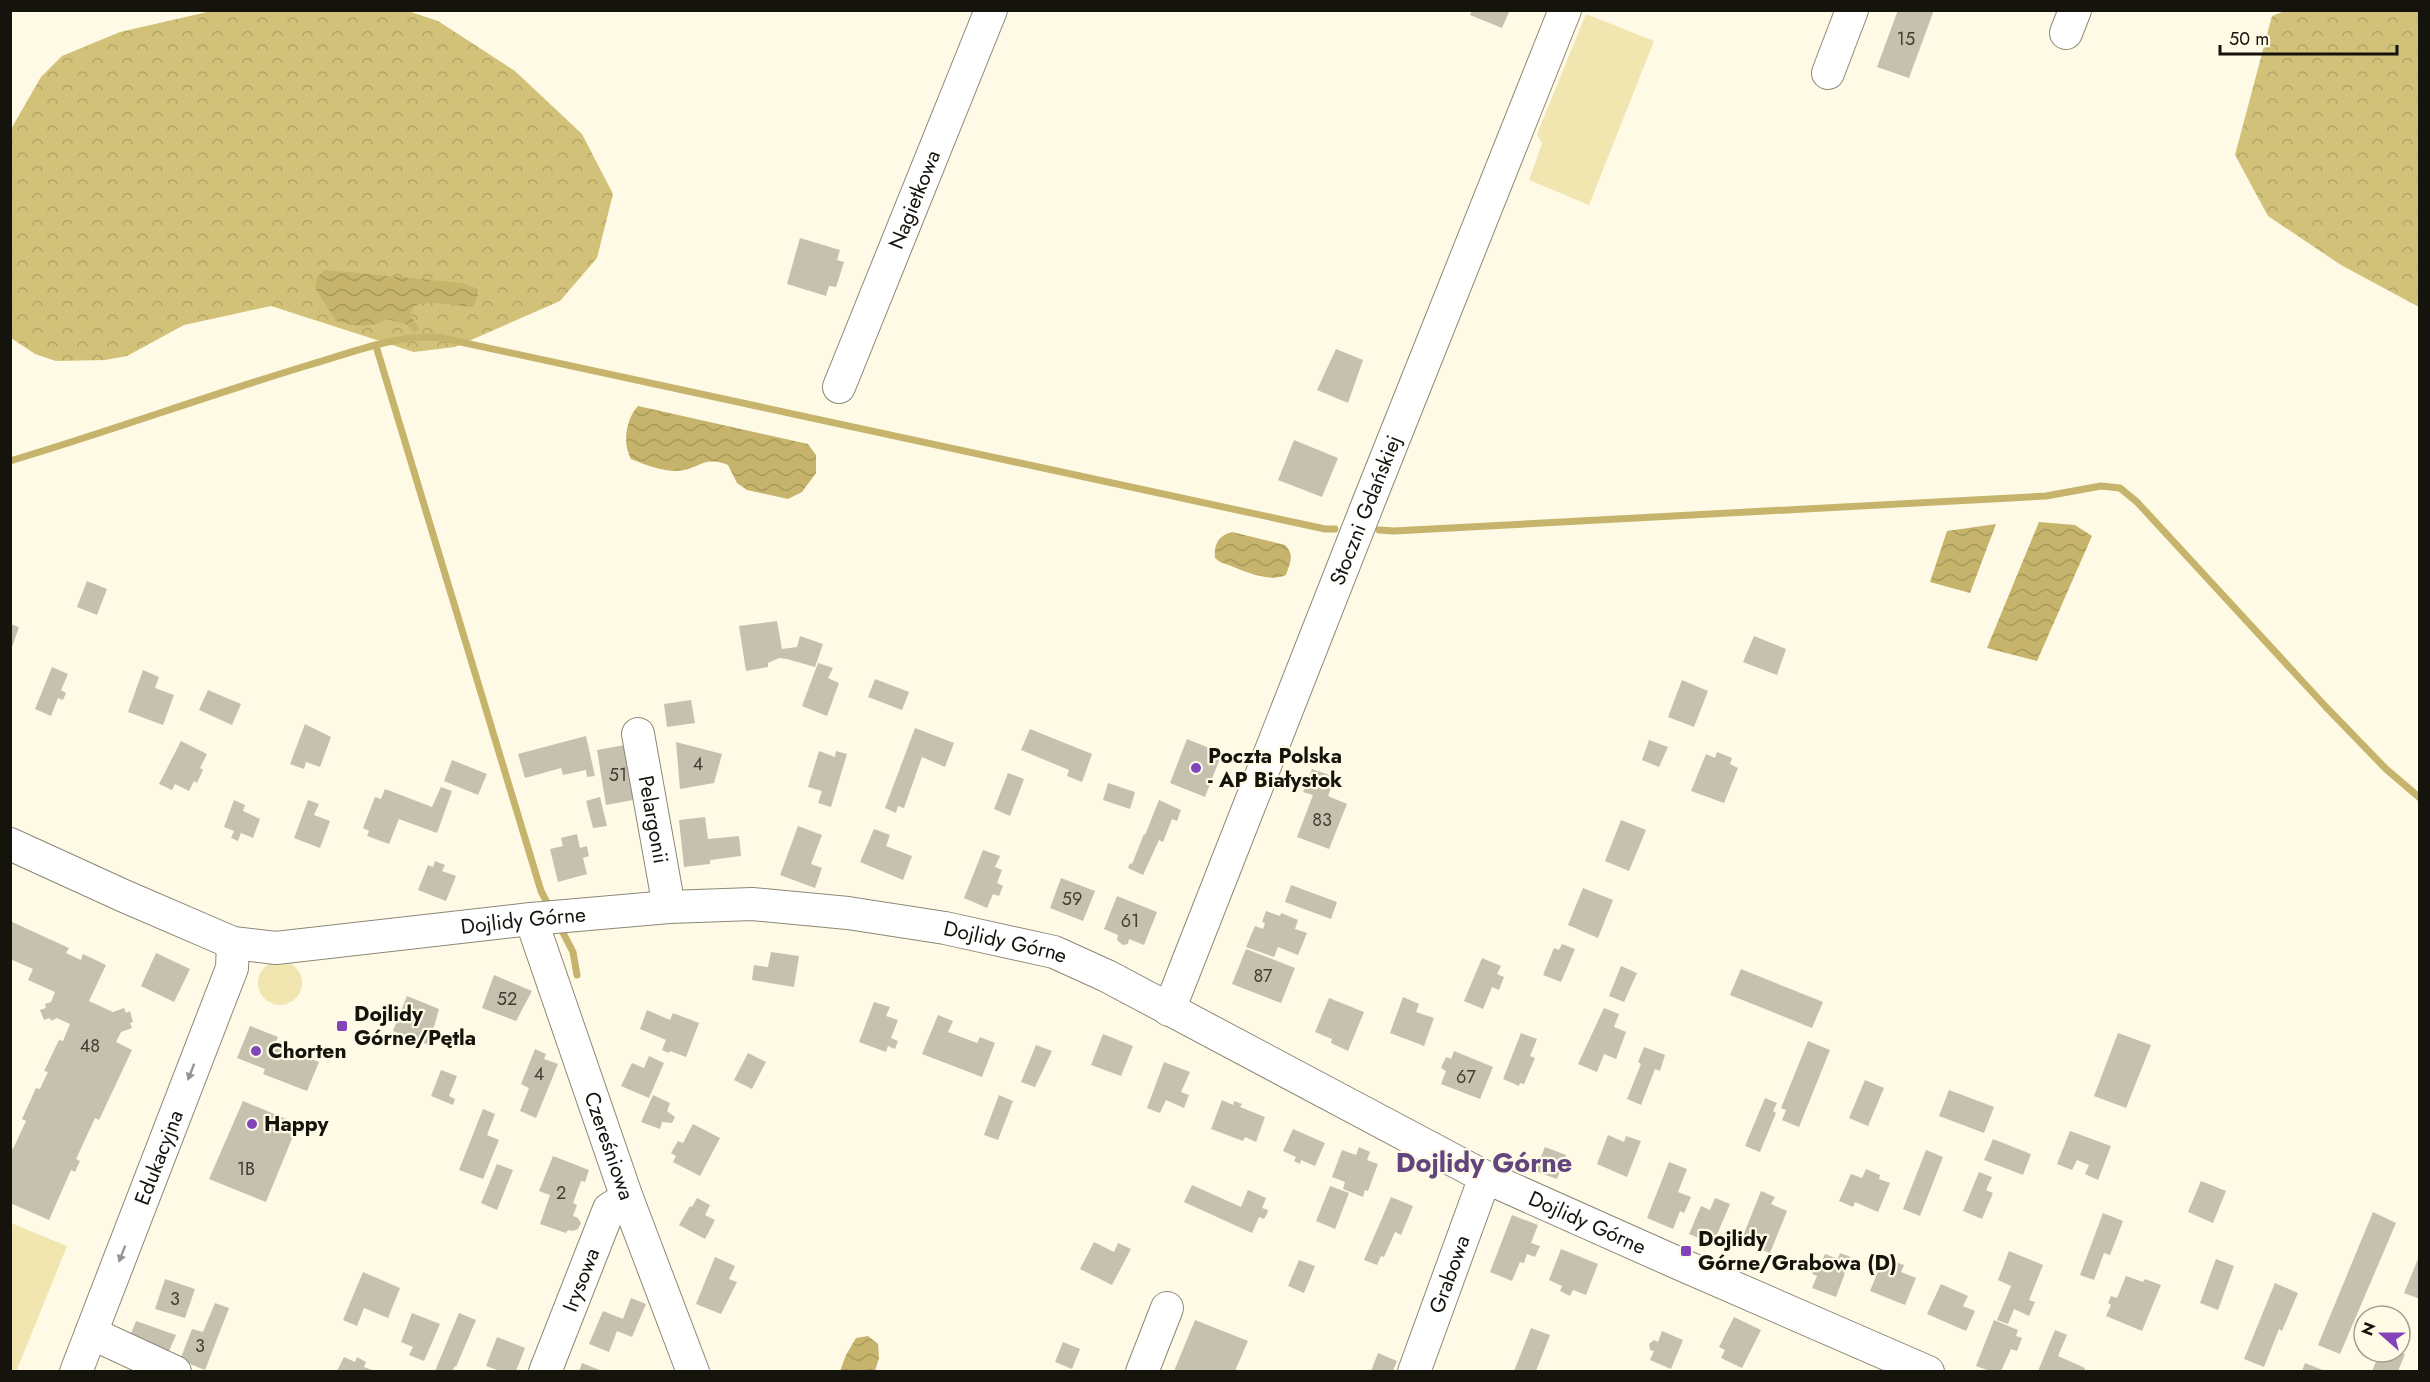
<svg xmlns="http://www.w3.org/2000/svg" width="2430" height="1382" viewBox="0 0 2430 1382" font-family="Jost,sans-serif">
	<defs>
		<pattern id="forest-crowns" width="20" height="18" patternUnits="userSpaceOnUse" patternTransform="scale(1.5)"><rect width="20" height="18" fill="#d2c179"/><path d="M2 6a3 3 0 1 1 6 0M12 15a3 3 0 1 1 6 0" fill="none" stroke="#b3a567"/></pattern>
		<pattern id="water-waves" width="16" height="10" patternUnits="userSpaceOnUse" patternTransform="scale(1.5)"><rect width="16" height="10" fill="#c6b46c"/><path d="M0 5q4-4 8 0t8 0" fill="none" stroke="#a99a5c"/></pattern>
	</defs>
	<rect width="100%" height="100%" fill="#fefae6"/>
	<g fill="#f1e5b0">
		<polygon points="1586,14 1654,41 1589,205 1529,180 1542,144 1537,134"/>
		<circle cx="280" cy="983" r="22"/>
		<polygon points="11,1223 67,1246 16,1372 10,1371"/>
	</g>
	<g fill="url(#forest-crowns)">
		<polygon points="216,10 405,10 438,21 515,71 582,134 613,194 597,258 560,301 455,347 414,352 271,306 184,325 127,356 105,360 56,361 35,354 11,338 11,129 41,77 62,56 120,32"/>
		<polygon points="2287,10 2419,11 2419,307 2341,265 2268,216 2235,155 2272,16"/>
	</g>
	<g fill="url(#water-waves)">
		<path d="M325 270 463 283 475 288 478 295 473 307 427 302 414 306 410 314 419 330 414 332 406 324 387 319C370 329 355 326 336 321L315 288 317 277Z"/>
		<path d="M638 406 808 444 816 455V473L802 492 788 499 747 490 737 483 728 465C703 455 699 470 677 471 661 471 646 465 631 459 622 443 626 419 638 406Z"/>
		<polygon points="2039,522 2075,525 2092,536 2037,661 1987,648"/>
		<polygon points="1996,524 1970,593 1930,582 1947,531"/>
		<path d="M1232 532 1285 545C1295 555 1290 563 1286 575 1267 584 1239 568 1220 562L1215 558C1214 544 1218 536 1232 532Z"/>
		<polygon points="868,1336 878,1344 879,1358 875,1371 840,1371 846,1355 856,1338"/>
	</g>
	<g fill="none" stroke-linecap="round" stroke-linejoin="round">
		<g stroke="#c6b46c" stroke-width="7">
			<polyline points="376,346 541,891 551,910"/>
			<path d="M10 461C111 431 209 395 309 365 352 353 397 333 442 338L1325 529H1335"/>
			<polyline points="1379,530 1394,531 2046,496 2101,486 2120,488 2137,502 2326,707 2386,769 2420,798"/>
			<polyline points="559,925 573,952 577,975"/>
		</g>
	</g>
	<g fill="#c5c1ae">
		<polygon points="1472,10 1510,10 1502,28 1470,15"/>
		<polygon points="1898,10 1934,10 1909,78 1877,67"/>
		<polygon points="800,238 840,250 837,260 844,262 840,275 836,287 829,286 826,296 787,284"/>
		<polygon points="1336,349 1363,360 1348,403 1317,390"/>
		<polygon points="1294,440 1338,458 1322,497 1278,480"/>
		<polygon points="87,581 107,589 97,615 77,607"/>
		<polygon points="777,621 782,649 797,647 800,636 823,644 815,667 787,659 779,658 768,663 768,667 746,671 739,626"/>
		<polygon points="10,624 19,627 11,650 10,650"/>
		<polygon points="1754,636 1786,649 1777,675 1743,662"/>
		<polygon points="818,663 833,668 828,678 839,683 827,716 802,706"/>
		<polygon points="52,667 68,674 61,690 66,693 63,700 58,698 51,716 35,709"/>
		<polygon points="143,670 159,677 155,688 174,695 163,725 128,712"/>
		<polygon points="875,679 909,692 902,710 868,697"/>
		<polygon points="1682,680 1708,691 1694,727 1668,717"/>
		<polygon points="208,690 241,704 232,725 199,710"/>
		<polygon points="691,700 695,723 667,727 664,704"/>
		<polygon points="305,724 331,737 320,767 306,762 304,769 290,764"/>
		<polygon points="915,728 954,743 945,767 922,757 904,808 898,806 896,813 885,808"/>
		<polygon points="1030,729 1092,754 1082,782 1067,776 1069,770 1021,750"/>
		<polygon points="586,736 595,776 587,777 586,770 563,775 561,768 525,778 518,754"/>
		<polygon points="1187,739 1222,753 1205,797 1170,783"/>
		<polygon points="1649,740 1668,747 1659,767 1642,760"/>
		<polygon points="181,741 207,754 200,768 203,770 197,783 194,781 189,791 175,784 172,790 159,784"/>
		<polygon points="676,742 722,754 714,783 680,789"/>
		<polygon points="630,744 639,799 606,805 597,750"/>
		<polygon points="819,751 835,757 836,751 847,754 831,807 818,803 822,791 808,787"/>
		<polygon points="1717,752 1732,758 1730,764 1738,768 1724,803 1691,791 1706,754 1715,758"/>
		<polygon points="452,760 487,774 478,795 444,781"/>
		<polygon points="1312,769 1335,777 1328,796 1347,804 1329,849 1297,837 1313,795 1303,792"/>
		<polygon points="1008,773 1024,779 1010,816 994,809"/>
		<polygon points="1108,783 1135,792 1130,809 1103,800"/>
		<polygon points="441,787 452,791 437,833 399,819 389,844 367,836 369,831 363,828 375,797 381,799 385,789 432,807"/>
		<polygon points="600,797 607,826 593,828 586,801"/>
		<polygon points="234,800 245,805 243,811 260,819 253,838 241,833 238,841 231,838 234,831 224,827"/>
		<polygon points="308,800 319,804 314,815 330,821 320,848 294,838"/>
		<polygon points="1159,800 1181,810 1177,821 1172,819 1163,842 1159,840 1143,875 1128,868 1130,863 1132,864 1144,834 1145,835"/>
		<polygon points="705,817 708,839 739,836 741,856 710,860 710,864 684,867 679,820"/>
		<polygon points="1621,820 1646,830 1629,871 1605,861"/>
		<polygon points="798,826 822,835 811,864 822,868 815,888 780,875"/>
		<polygon points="874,829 890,835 886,846 912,856 903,880 860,862"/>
		<polygon points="577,834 580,848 587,846 589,856 583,858 587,874 558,882 550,849 563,846 561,838"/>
		<polygon points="983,850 1000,856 995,867 1002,870 997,883 1003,886 999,896 993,894 987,908 964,898"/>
		<polygon points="435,861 445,865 442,871 456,876 446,901 418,890 428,865 433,867"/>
		<polygon points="1061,878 1095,891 1083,921 1050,908"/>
		<polygon points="1291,885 1337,902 1331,919 1285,902"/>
		<polygon points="1583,888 1613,900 1598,938 1568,925"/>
		<polygon points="1117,896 1157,912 1144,945 1129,939 1128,944 1123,945 1117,940 1118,935 1104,929"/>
		<polygon points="1266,911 1280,916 1281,913 1298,920 1295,929 1307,933 1298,955 1278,947 1274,957 1246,947 1255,926 1263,929 1265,923 1262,922"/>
		<polygon points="10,921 69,948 66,953 81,960 83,954 106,965 89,1001 113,1012 124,1008 126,1013 130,1011 133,1022 130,1023 132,1028 121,1032 116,1042 132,1050 99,1120 95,1118 76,1159 80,1161 75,1172 71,1170 49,1220 10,1203 10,1147 13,1149 26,1121 22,1119 36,1088 40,1089 48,1072 44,1071 59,1040 63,1041 70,1024 57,1018 51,1021 50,1018 44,1020 40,1010 46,1008 45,1004 51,1002 55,992 28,980 33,969 10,959"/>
		<polygon points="1562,944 1575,949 1561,982 1543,975 1554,948 1559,950"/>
		<polygon points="1246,949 1295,968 1281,1003 1232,984"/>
		<polygon points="771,952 799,956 794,987 752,980 754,965 768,967"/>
		<polygon points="156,953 190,969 174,1002 141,986"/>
		<polygon points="1482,958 1501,966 1497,974 1504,977 1499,990 1492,987 1483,1009 1464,1001"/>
		<polygon points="1621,966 1637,973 1624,1002 1609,996"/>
		<polygon points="1741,969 1823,1002 1812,1028 1730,995"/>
		<polygon points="494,975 532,991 516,1021 482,1008"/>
		<polygon points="407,996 439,1009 429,1045 393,1031"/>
		<polygon points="1403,997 1419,1004 1416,1012 1434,1018 1424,1046 1390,1033"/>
		<polygon points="1329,998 1364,1012 1348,1051 1331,1043 1332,1039 1315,1032"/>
		<polygon points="874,1002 890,1007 886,1016 898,1020 891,1038 898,1041 895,1049 888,1046 886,1052 859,1042"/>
		<polygon points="1604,1008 1619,1014 1614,1027 1626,1032 1616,1059 1604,1054 1597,1072 1578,1064"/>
		<polygon points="647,1010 670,1020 673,1013 699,1023 686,1057 670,1051 669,1053 662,1050 666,1040 640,1029"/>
		<polygon points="938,1015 953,1021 948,1032 977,1043 980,1037 995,1043 982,1077 922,1054"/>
		<polygon points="250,1026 278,1037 275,1044 319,1062 307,1091 263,1074 265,1069 237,1058"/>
		<polygon points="1521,1033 1537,1039 1530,1056 1535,1058 1524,1084 1520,1083 1519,1086 1503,1079"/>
		<polygon points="2118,1033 2151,1045 2126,1108 2094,1096"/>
		<polygon points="1103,1034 1133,1046 1121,1076 1091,1065"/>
		<polygon points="1808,1041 1830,1050 1799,1127 1782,1120 1786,1110 1781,1108"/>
		<polygon points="1036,1045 1052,1051 1035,1087 1021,1082"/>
		<polygon points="1644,1047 1665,1055 1660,1071 1655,1069 1641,1105 1627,1099 1641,1064 1638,1062"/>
		<polygon points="535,1049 546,1054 544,1059 558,1064 536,1118 520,1111 529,1088 521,1084"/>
		<polygon points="1454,1051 1493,1067 1480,1099 1441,1084 1446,1071 1441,1068 1446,1057 1451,1059"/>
		<polygon points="748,1053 766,1062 752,1089 734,1080"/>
		<polygon points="649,1056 664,1063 649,1098 621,1086 632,1063 644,1068"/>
		<polygon points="1164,1062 1190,1072 1181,1092 1189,1095 1184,1108 1166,1100 1160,1113 1147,1108"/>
		<polygon points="441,1070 457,1076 449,1096 455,1099 453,1105 431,1096"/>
		<polygon points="1865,1080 1884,1088 1868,1126 1849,1118"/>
		<polygon points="1949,1090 1994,1107 1984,1133 1939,1116"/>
		<polygon points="653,1095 670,1103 667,1111 675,1117 672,1123 662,1122 660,1129 641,1122"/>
		<polygon points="999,1095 1013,1101 998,1140 984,1135"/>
		<polygon points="1765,1098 1777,1103 1773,1111 1776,1113 1760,1152 1745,1146"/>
		<polygon points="1222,1100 1233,1105 1234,1101 1242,1104 1240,1107 1265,1117 1256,1142 1245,1137 1243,1141 1211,1129"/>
		<polygon points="243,1101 298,1124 266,1202 209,1179"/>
		<polygon points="483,1109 495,1114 487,1135 499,1140 483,1179 459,1170"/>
		<polygon points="693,1124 720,1138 700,1176 673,1162 676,1156 671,1153 678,1141 683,1143"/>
		<polygon points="1293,1129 1325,1143 1315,1166 1301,1160 1300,1164 1294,1161 1296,1157 1283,1151"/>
		<polygon points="2070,1131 2111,1146 2098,1180 2085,1174 2089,1165 2077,1160 2072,1170 2057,1164"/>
		<polygon points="1608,1135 1624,1142 1626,1136 1641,1141 1627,1177 1597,1164"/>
		<polygon points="1993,1139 2031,1154 2023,1175 1984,1160"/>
		<polygon points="1359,1147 1370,1152 1367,1160 1378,1164 1368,1191 1365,1190 1363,1197 1343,1189 1345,1182 1332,1177 1342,1150 1356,1155"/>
		<polygon points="1545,1147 1566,1155 1557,1179 1535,1171"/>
		<polygon points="1926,1150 1943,1157 1920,1216 1903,1209"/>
		<polygon points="553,1156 589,1170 585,1182 581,1181 573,1203 577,1205 573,1216 578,1218 581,1223 578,1229 573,1231 568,1230 566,1233 540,1224 550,1195 539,1191"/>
		<polygon points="1669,1162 1687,1169 1678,1192 1691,1197 1684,1213 1680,1211 1673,1229 1647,1218"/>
		<polygon points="497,1164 513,1170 497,1210 481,1203"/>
		<polygon points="1866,1169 1880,1175 1879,1179 1890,1183 1878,1212 1855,1202 1853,1207 1839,1201 1851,1174 1862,1178"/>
		<polygon points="1979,1172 1992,1177 1986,1190 1993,1193 1982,1219 1963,1211"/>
		<polygon points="2201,1181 2226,1191 2213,1223 2188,1212"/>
		<polygon points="1192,1185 1241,1207 1248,1190 1266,1198 1262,1208 1268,1210 1267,1214 1264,1219 1259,1217 1252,1233 1184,1202"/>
		<polygon points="1330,1186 1349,1193 1335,1229 1316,1221"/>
		<polygon points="1761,1191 1775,1197 1771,1204 1787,1211 1770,1253 1741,1241"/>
		<polygon points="1391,1197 1413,1206 1401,1235 1395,1232 1384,1257 1381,1256 1377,1265 1364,1260"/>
		<polygon points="697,1198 710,1205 705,1215 715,1220 705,1239 679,1225 690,1206 692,1207"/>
		<polygon points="1715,1198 1730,1204 1713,1244 1689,1234 1701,1206 1710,1210"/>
		<polygon points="2373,1212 2396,1223 2340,1354 2318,1345"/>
		<polygon points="2103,1213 2123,1221 2110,1255 2104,1253 2094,1280 2080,1275"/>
		<polygon points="1512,1215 1538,1225 1531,1243 1540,1246 1535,1257 1527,1254 1524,1263 1520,1262 1512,1281 1490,1272"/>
		<polygon points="1094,1242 1114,1252 1118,1243 1131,1249 1112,1285 1080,1269"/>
		<polygon points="1561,1249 1598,1264 1586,1295 1573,1290 1570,1296 1560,1291 1562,1286 1549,1280"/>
		<polygon points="2009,1251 2043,1265 2029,1300 2035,1302 2029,1316 2014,1309 2008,1324 1997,1320 2011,1286 1998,1280"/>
		<polygon points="1840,1253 1851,1257 1836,1297 1812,1288 1817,1276 1812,1274 1816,1265 1820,1266 1825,1254 1838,1259"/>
		<polygon points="2420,1254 2420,1299 2404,1293"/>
		<polygon points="715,1257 735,1266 729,1279 737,1282 721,1314 696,1304"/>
		<polygon points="2216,1259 2234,1266 2218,1310 2200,1303"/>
		<polygon points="1299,1260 1315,1266 1304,1293 1288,1286"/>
		<polygon points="1895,1262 1904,1265 1901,1272 1916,1278 1905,1305 1870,1291 1881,1264 1892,1268"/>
		<polygon points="363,1272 400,1288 388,1318 364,1308 357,1326 343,1320"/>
		<polygon points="2126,1276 2143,1282 2145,1279 2161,1285 2142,1331 2106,1316 2111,1305 2108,1303 2111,1296 2117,1298"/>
		<polygon points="165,1279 195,1289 185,1318 155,1309"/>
		<polygon points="2275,1283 2298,1293 2282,1331 2279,1329 2264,1367 2244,1359"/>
		<polygon points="1941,1284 1968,1296 1963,1306 1975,1311 1966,1331 1927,1314"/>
		<polygon points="631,1298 646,1304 632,1337 617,1331 609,1352 589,1344 603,1311 623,1319"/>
		<polygon points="215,1303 229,1308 205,1370 180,1360 192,1329 203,1332"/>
		<polygon points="412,1313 440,1324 424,1361 409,1355 413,1347 401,1342"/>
		<polygon points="459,1313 476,1320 456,1367 455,1366 452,1371 435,1371"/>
		<polygon points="1734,1317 1761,1330 1742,1368 1721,1358 1725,1350 1719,1347"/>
		<polygon points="1195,1320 1248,1341 1235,1371 1174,1371"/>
		<polygon points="1994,1320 2018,1330 2016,1336 2022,1338 2017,1351 2011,1349 2001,1371 1990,1371 1976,1366"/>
		<polygon points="136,1321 176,1335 169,1351 130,1336"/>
		<polygon points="1531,1328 1550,1335 1536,1371 1514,1371"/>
		<polygon points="2055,1330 2067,1335 2058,1356 2085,1368 2084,1371 2038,1371"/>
		<polygon points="1662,1331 1683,1340 1671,1369 1650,1360 1654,1351 1650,1350 1649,1344 1654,1340 1658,1342"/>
		<polygon points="497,1337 525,1348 516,1371 500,1371 486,1366"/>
		<polygon points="1063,1342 1080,1349 1072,1369 1055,1362"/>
		<polygon points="2380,1352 2405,1354 2398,1371 2372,1371"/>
		<polygon points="1378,1353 1397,1361 1393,1371 1371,1371"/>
		<polygon points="344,1357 355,1362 357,1357 366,1362 364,1367 375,1371 337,1371"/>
		<polygon points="582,1363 602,1371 579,1371"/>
		<polygon points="2305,1363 2325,1371 2302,1371"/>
	</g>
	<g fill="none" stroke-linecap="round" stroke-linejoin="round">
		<g stroke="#8c8877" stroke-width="34">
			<g id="minor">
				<polyline points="2066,33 2075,10"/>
				<polyline points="1828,73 1852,10"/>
				<path id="s1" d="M839 387 991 10"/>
				<path id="s2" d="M638 734 669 907"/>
				<path id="s3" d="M10 844 124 896 233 943 276 948 531 919 669 907 752 904 848 913 945 928 1054 952 1107 976 1485 1177 1680 1264 1928 1372"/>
				<path id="s4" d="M531 919 627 1198 693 1372"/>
				<path id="s5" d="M1169 1010 1369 501 1565 10"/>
				<polyline points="91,1333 175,1372"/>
				<path id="s6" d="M76 1372 232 968 233 943"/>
				<path id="s7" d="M545 1372 609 1209 627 1198"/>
				<polyline points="1142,1372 1167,1308"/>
				<path id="s8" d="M1414 1372 1485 1177"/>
			</g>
		</g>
		<use href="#minor" stroke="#fff" stroke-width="32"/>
	</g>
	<defs><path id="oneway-solid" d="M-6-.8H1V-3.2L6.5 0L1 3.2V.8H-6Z" transform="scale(1.5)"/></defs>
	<g fill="#959592">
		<use href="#oneway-solid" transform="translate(191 1072) rotate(111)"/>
		<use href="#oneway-solid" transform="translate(122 1254) rotate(111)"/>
	</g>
	<g fill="#8444b9" stroke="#fefae6" stroke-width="2">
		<circle cx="1196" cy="768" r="6"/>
		<rect x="336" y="1020" width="12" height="12" rx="3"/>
		<circle cx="256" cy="1051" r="6"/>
		<circle cx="252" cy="1124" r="6"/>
		<rect x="1680" y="1245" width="12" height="12" rx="3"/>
	</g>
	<g text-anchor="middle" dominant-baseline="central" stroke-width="4.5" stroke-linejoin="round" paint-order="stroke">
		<g font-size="18" fill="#403e34">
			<text x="1906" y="39">15</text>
			<text x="698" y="764">4</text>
			<text x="618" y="775">51</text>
			<text x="1322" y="820">83</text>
			<text x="1072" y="899">59</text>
			<text x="1130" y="921">61</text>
			<text x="1263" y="976">87</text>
			<text x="507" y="999">52</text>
			<text x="90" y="1046">48</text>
			<text x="539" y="1074">4</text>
			<text x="1466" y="1077">67</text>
			<text x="246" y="1169">1B</text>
			<text x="561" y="1193">2</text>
			<text x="175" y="1299">3</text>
			<text x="200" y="1346">3</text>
		</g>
		<g font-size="21" fill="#14130c" stroke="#fefae6">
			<text stroke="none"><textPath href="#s1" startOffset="202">Nagietkowa</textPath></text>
			<text stroke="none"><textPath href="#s5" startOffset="537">Stoczni Gdańskiej</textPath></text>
			<text stroke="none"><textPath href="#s2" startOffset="87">Pelargonii</textPath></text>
			<text stroke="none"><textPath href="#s3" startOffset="536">Dojlidy Górne</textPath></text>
			<text stroke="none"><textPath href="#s3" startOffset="1022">Dojlidy Górne</textPath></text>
			<text stroke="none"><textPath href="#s4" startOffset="240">Czereśniowa</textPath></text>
			<text stroke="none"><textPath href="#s6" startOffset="230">Edukacyjna</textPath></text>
			<text stroke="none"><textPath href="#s3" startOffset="1670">Dojlidy Górne</textPath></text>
			<text stroke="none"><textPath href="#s8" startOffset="104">Grabowa</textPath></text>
			<text stroke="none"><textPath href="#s7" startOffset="99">Irysowa</textPath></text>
		</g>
		<g font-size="21" font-weight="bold" fill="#14130c" stroke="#fefae6" text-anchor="start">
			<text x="1208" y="756">Poczta Polska<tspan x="1208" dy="24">- AP Białystok</tspan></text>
			<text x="354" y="1014">Dojlidy<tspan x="354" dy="24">Górne/Pętla</tspan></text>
			<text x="268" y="1051">Chorten</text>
			<text x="264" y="1124">Happy</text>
			<text x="1698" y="1239">Dojlidy<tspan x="1698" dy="24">Górne/Grabowa (D)</tspan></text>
		</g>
		<g font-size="27" font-weight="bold" fill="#62447f" stroke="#fefae6">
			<text x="1484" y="1162">Dojlidy Górne</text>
		</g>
	</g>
	<rect width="2430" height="1382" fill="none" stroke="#14130c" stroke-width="24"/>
	<g transform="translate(2382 1334) rotate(291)"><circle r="28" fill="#fefae6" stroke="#a09e8f" stroke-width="1.5"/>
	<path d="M0-4.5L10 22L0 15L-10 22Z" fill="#8444b9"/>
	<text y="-9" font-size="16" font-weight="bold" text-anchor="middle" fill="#14130c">N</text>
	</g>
	<path d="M2220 45v9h177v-9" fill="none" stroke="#14130c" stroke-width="3"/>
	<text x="2229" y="45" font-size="18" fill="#14130c" stroke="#fefae6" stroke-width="4.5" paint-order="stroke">50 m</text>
</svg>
